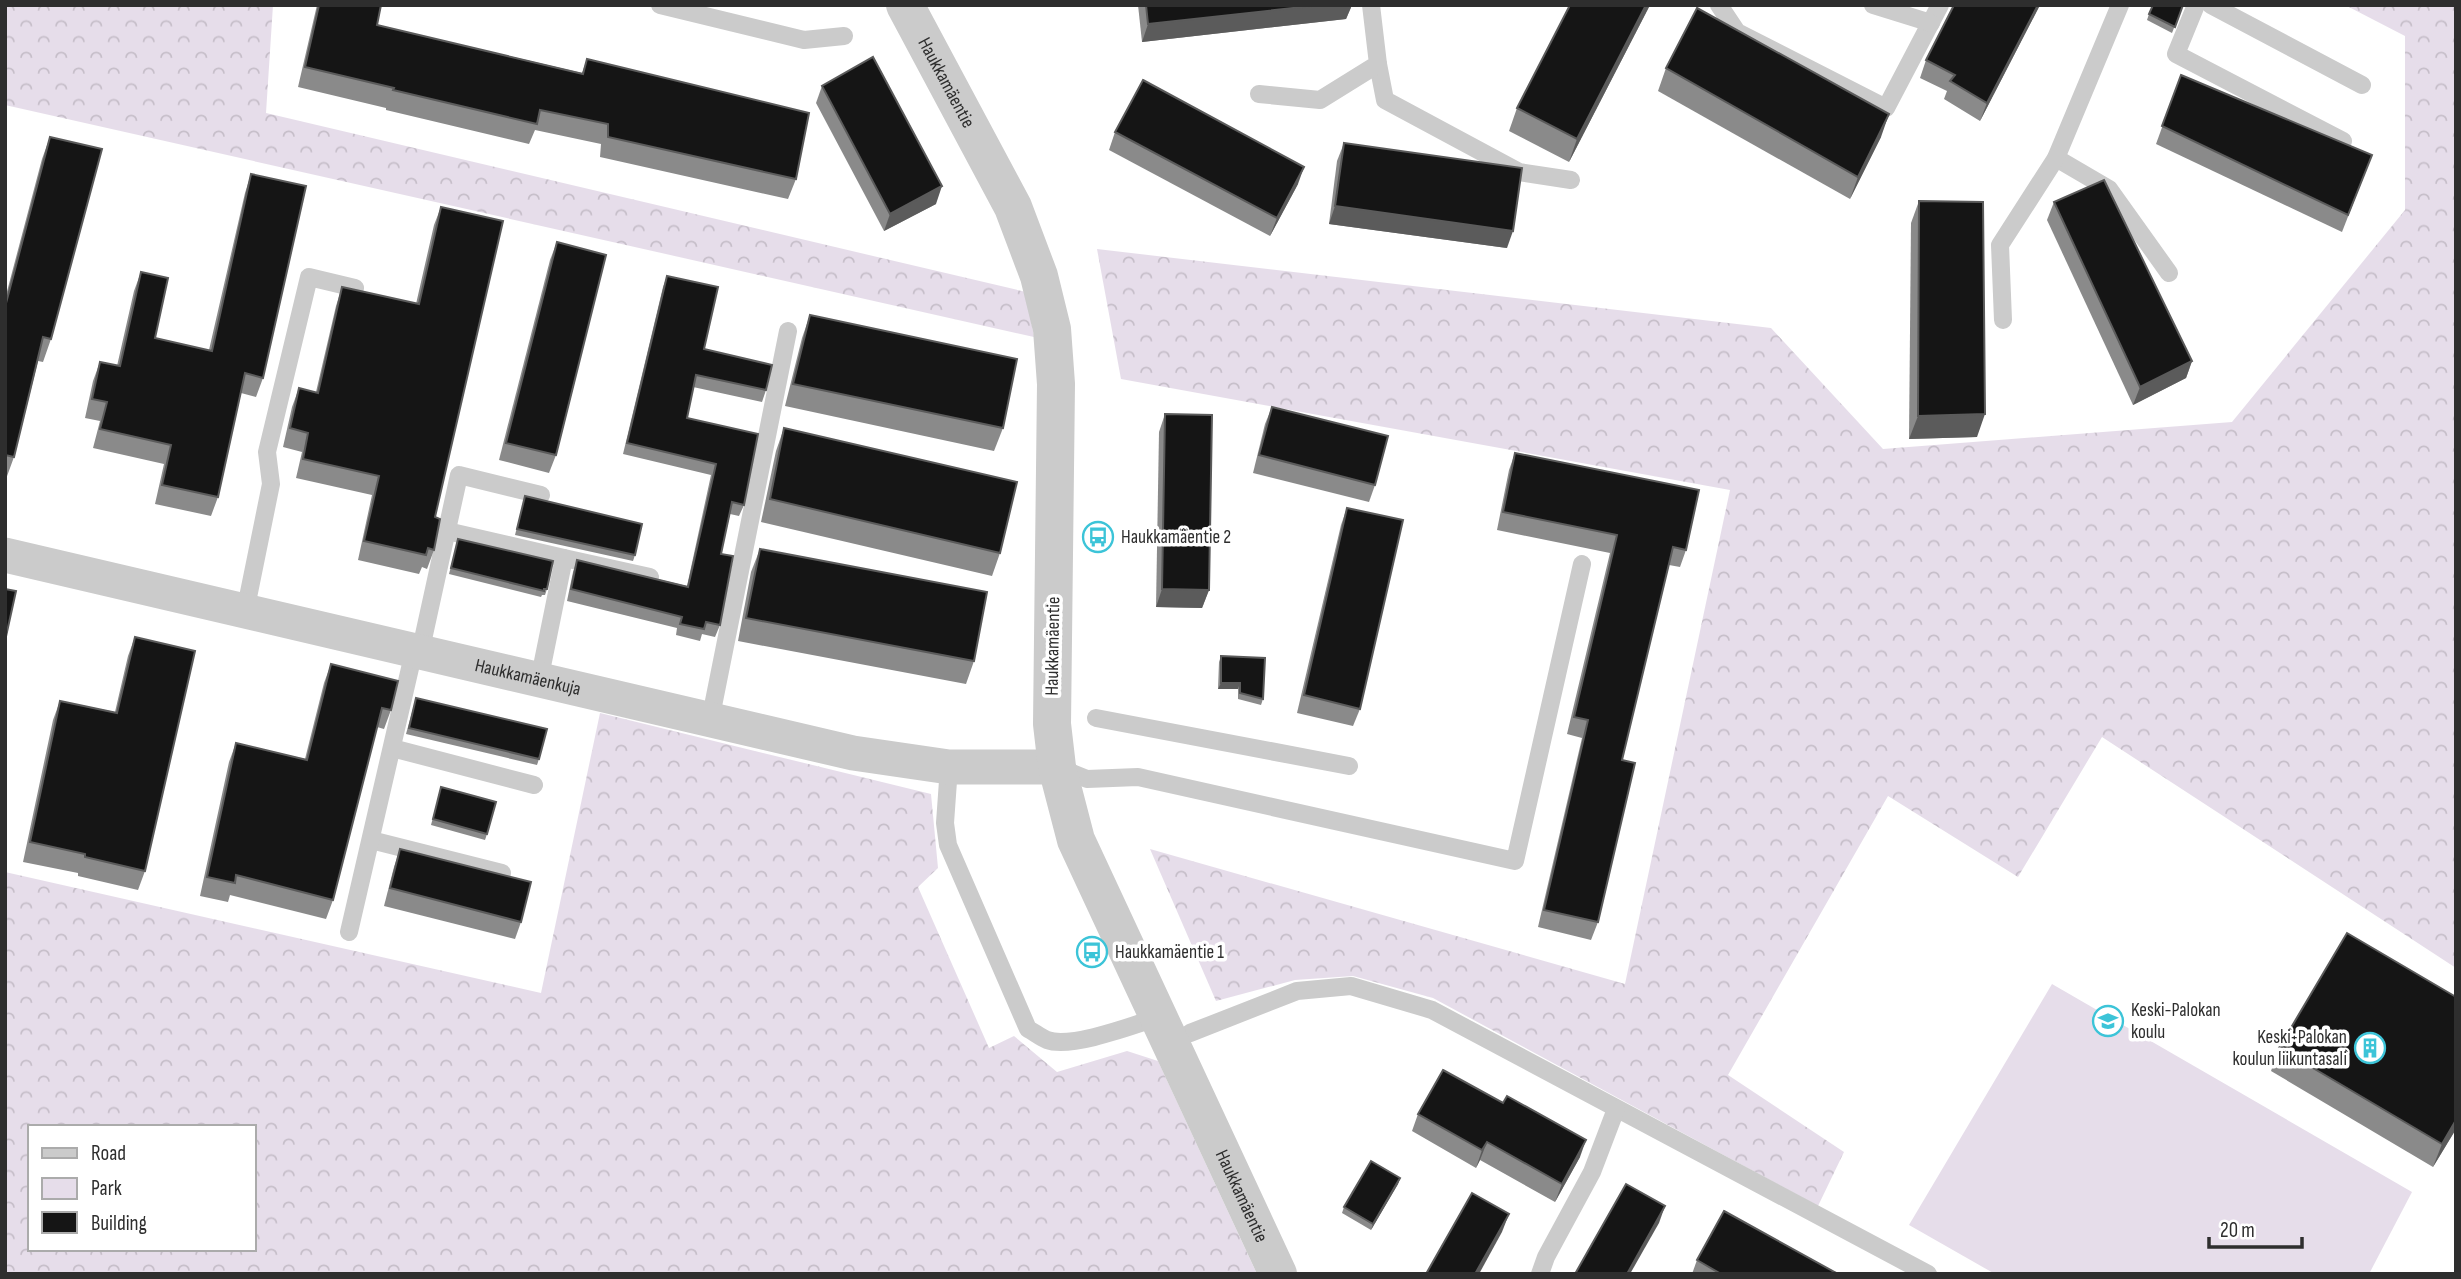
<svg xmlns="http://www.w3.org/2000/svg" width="2461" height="1279" viewBox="0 0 2461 1279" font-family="'Sofia Sans Condensed',sans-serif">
	<defs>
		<pattern id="forest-crowns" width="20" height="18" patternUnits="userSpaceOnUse" patternTransform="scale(1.75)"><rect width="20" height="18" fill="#e6ddea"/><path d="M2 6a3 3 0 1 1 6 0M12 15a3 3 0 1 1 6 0" fill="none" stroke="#c6bec9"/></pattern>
	</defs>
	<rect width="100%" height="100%" fill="#fff"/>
	<polygon fill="#e6ddea" points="2052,984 2412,1192 2369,1274 1995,1274 1909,1225"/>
	<g fill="url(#forest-crowns)" fill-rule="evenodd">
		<polygon points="5,5 273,5 266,113 1026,292 1034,337 5,105"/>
		<polygon points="2345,5 2456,5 2456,968 2102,737 2018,877 1888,796 1728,1075 1844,1152 1818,1206 1433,998 1353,976 1295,980 1216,1001 1150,849 1625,984 1730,490 1121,379 1097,249 1771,328 1883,449 2232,422 2405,210 2405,36"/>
		<path d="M600 713 931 794 938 868 918 887 989 1048 1014 1036 1057 1072 1127 1051 1158 1061 1257 1274H5V872L541 993ZM30 1127H254V1249H30Z"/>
	</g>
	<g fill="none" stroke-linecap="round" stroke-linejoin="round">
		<g stroke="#cbcbcb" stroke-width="18">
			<polyline points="660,5 804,40 844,36"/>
			<polyline points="1719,5 1737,32 1886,108 1940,5"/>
			<polyline points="1873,5 1931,23"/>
			<polyline points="2196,5 2176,54 2343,141"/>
			<polyline points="2211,5 2362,85"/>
			<polyline points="1378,64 1385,100 1519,172 1571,180"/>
			<polyline points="1259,94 1320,100 1378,64 1371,5"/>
			<polyline points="2056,158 2109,189 2169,273"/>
			<polyline points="2003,320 2000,245 2056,158 2120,5"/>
			<polyline points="447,531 564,558"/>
			<polyline points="245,612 271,484 267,452 309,277 355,288"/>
			<polyline points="420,653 459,475 541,495"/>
			<polyline points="539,681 564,558 650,577"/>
			<polyline points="1096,718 1349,766"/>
			<polyline points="710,721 788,331"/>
			<polyline points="392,748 534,785"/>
			<path d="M949 767 945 823 948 845 1028 1029C1034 1032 1040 1037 1047 1040 1071 1049 1134 1025 1159 1017"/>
			<polyline points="1057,767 1087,779 1138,777 1515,861 1582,564"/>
			<polyline points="371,840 502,873"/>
			<polyline points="349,932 414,651"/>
			<polyline points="1190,1033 1297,991 1351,986 1432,1010 1928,1274"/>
			<polyline points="1540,1274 1546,1257 1592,1172 1616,1109"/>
		</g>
		<path stroke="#cbcbcb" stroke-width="35" id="s1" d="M5 555 853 753 949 767H1057"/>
		<path stroke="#cbcbcb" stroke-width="38" id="s2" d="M905 5 1013 207 1039 276 1052 329 1056 384 1052 724 1057 767 1076 840 1278 1274"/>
	</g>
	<g fill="#8a8a8a">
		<polygon points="317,5 381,5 377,25 582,73 587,59 796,179 788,199 600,157 601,144 535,130 529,144 386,110 386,108 298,87"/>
		<polygon points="1138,5 1352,5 1346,19 1142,42"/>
		<polygon points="1650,5 1569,162 1509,131 1517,108"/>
		<polygon points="1954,5 2040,5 1980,121 1944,99 1947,91 1920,78 1926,60"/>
		<polygon points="2183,5 2172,33 2147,20 2149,14"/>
		<polygon points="1666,68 1881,137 1850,199 1658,91"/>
		<polygon points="2181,75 2372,155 2342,232 2156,144"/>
		<polygon points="822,86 936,204 884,231 816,103"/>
		<polygon points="1115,132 1298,184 1270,236 1109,150"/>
		<polygon points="50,137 51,339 43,362 38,361 14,457 6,479 5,479 5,299 42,159"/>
		<polygon points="1344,143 1507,248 1329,224 1337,161"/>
		<polygon points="251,174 263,378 256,397 241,393 218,497 211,516 155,504 164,464 93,448 100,421 85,418 93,381 100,362 117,366 134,291 141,272 155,338 209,350 245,193"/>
		<polygon points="1919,201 1977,437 1909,439 1911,223"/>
		<polygon points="2054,202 2192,361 2186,378 2133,405 2047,220"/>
		<polygon points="441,207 434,550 427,569 422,567 419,574 358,560 372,495 296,478 302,452 283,447 292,407 299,388 316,392 336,306 342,287 416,304 434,225"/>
		<polygon points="557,242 556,455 549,473 499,460 550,260"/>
		<polygon points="667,276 704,349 766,390 762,402 693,387 687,418 744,505 739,516 730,514 721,554 720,625 715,637 702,634 700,641 676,635 677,628 567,601 573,572 577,560 687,586 711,475 623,454 663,287"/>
		<polygon points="810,315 1003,428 994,451 785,406 802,338"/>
		<polygon points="1272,407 1375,485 1369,502 1253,473 1265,424"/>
		<polygon points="1165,414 1209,590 1202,608 1156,607 1159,432"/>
		<polygon points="784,428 1000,553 992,576 761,522 776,451"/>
		<polygon points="1515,453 1686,550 1680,567 1669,565 1622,760 1598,922 1591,940 1538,927 1582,738 1567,734 1610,553 1497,530 1509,470"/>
		<polygon points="525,496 635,555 633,561 515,535"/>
		<polygon points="1347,508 1360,709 1353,726 1297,713 1341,525"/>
		<polygon points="458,539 547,589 545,595 542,595 541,597 449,574"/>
		<polygon points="760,549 974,661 966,684 738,641 751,572"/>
		<polygon points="135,637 145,871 138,890 78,876 78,873 23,862 53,720 60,701 115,712 128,656"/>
		<polygon points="1221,656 1263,699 1261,705 1238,699 1238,689 1218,689 1219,662"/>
		<polygon points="331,664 391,710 384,729 377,727 333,900 326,919 230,895 228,902 200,896 229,762 236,743 305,759 324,683"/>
		<polygon points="416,698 539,759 537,765 406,734"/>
		<polygon points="441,787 487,834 485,840 431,825"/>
		<polygon points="400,849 521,922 515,939 384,906 394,867"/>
		<polygon points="2456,997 2456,1129 2433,1167 2271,1071 2279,1048"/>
		<polygon points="1418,1114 1580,1157 1555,1202 1480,1160 1476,1168 1412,1131"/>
		<polygon points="1400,1178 1398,1184 1371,1230 1342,1213 1344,1207"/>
		<polygon points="1697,1260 1838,1274 1692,1274"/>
	</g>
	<g fill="#5b5b5b">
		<polygon points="1321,5 1352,5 1346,19 1142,42 1148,24"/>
		<polygon points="1646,5 1650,5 1569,162 1577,139"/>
		<polygon points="2038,5 2040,5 1980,121 1987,103"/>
		<polygon points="1889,114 1881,137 1850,199 1858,177"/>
		<polygon points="1304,167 1298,184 1270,236 1277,218"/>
		<polygon points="942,186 936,204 884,231 890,214"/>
		<polygon points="1335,206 1513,231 1507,248 1329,224"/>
		<polygon points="2192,361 2186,378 2133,405 2140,387"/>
		<polygon points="1985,414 1977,437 1909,439 1918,416"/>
		<polygon points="1162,589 1209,590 1202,608 1156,607"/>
		<polygon points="1221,683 1240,683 1238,689 1218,689"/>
		<polygon points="2456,1120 2456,1129 2433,1167 2442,1144"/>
		<polygon points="1586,1140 1580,1157 1555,1202 1562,1184"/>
		<polygon points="1487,1142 1480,1160 1476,1168 1482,1150"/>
		<polygon points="1400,1178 1398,1184 1371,1230 1373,1224"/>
		<polygon points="1665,1206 1659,1223 1630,1274 1627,1274"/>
		<polygon points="1509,1214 1502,1232 1479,1274 1475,1274"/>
	</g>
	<g fill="#151515" stroke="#5b5b5b" stroke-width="2">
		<polygon points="319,5 381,5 377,25 583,74 587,59 809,113 796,179 608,137 608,124 540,110 537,124 393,90 394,88 305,67"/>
		<polygon points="1146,5 1321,5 1148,24"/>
		<polygon points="1570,5 1646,5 1577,139 1517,108"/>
		<polygon points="1954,5 2038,5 1987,103 1950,81 1955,75 1926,60"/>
		<polygon points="2153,5 2183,5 2175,27 2149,14"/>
		<polygon points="1697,8 1889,114 1858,177 1666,68"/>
		<polygon points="873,57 942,186 890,214 822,86"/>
		<polygon points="2181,75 2372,155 2348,215 2162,126"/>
		<polygon points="1143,80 1304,167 1277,218 1115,132"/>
		<polygon points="50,137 102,149 51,339 43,337 14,457 5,455 5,307"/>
		<polygon points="1344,143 1522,168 1513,231 1335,206"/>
		<polygon points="251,174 306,186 263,378 245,373 218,497 162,485 171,445 100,429 107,402 92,399 100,362 120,366 141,272 168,278 155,338 212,351"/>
		<polygon points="2104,180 2192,361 2140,387 2054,202"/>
		<polygon points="1919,201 1983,202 1985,414 1918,416"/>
		<polygon points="441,207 503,221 435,517 440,519 434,550 428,548 426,555 364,541 379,476 303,459 308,433 290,428 299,388 318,393 342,287 419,304"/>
		<polygon points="557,242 606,255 556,455 506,443"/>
		<polygon points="667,276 718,287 704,349 772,365 766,390 696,375 687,418 758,434 744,505 732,502 721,554 733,556 720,625 706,622 704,629 680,624 682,617 571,589 577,560 688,587 716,464 627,443"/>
		<polygon points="810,315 1017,359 1003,428 793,384"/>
		<polygon points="1272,407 1388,436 1375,485 1259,455"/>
		<polygon points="1165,414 1212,415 1209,590 1162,589"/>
		<polygon points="784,428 1017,482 1000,553 770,499"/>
		<polygon points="1515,453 1699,490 1686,550 1673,547 1622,760 1635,763 1598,922 1544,910 1588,720 1574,717 1617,535 1503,512"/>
		<polygon points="525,496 642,524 635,555 517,529"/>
		<polygon points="1347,508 1403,520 1360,709 1304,695"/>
		<polygon points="458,539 553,561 547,589 544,589 544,591 451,568"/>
		<polygon points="760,549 987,592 974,661 746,618"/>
		<polygon points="5,589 16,591 5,641"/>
		<polygon points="135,637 195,651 145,871 85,857 85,854 30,842 60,701 117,713"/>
		<polygon points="1221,656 1265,658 1263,699 1240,693 1240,683 1221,683"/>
		<polygon points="331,664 398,681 391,710 382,708 333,900 236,875 235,883 207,877 236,743 307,760"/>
		<polygon points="416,698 547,729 539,759 409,728"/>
		<polygon points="441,787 496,802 487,834 433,819"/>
		<polygon points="400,849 531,882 521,922 390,888"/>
		<polygon points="2347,933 2456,997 2456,1120 2442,1144 2279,1048"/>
		<polygon points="1443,1070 1503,1103 1507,1096 1586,1140 1562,1184 1487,1142 1482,1150 1418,1114"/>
		<polygon points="1371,1161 1400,1178 1373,1224 1344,1207"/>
		<polygon points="1626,1184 1665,1206 1627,1274 1575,1274"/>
		<polygon points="1472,1193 1509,1214 1475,1274 1426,1274"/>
		<polygon points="1724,1211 1838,1274 1721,1274 1697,1260"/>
	</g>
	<defs>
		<g id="bus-ring" transform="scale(1.575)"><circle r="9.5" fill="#fff" stroke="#3cc4d8" stroke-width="1.5"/><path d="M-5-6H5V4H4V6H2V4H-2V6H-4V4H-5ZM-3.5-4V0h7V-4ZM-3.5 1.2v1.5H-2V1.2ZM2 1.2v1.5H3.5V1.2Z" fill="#3cc4d8"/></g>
		<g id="school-ring" transform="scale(1.575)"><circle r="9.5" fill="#fff" stroke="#3cc4d8" stroke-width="1.5"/><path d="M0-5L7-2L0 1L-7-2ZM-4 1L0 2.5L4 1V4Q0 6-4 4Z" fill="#3cc4d8"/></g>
		<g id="building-ring" transform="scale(1.575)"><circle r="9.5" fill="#fff" stroke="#3cc4d8" stroke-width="1.5"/><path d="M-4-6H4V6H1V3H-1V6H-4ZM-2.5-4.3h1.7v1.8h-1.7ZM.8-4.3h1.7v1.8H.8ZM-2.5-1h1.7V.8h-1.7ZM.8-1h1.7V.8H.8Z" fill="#3cc4d8"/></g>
	</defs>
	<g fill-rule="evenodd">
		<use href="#bus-ring" x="1098" y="537"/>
		<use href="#bus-ring" x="1092" y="952"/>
		<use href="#school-ring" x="2108" y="1021"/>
		<use href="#building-ring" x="2370" y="1048"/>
	</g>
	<g text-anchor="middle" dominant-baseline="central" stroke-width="7" stroke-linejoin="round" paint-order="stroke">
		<g font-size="19" fill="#2e2e2e" stroke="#fff">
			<text stroke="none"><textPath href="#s2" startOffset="88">Haukkamäentie</textPath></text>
			<text transform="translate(1053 646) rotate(-89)">Haukkamäentie</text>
			<text stroke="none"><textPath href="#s1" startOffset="537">Haukkamäenkuja</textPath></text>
			<text stroke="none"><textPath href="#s2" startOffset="1264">Haukkamäentie</textPath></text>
		</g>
		<g font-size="19" fill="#2e2e2e" stroke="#fff" text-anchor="start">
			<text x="1121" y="537">Haukkamäentie 2</text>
			<text x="1115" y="952">Haukkamäentie 1</text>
			<text x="2131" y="1010">Keski-Palokan<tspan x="2131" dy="22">koulu</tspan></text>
			<text x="2347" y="1037" text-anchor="end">Keski-Palokan<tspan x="2347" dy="22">koulun liikuntasali</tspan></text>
		</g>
	</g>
	<rect width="2461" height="1279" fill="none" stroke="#2e2e2e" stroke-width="14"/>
	<rect x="28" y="1125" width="228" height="126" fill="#ffffff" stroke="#ababab" stroke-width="2"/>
	<rect x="42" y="1148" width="35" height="10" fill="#cbcbcb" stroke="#ababab" stroke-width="2"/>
	<text x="91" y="1160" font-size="21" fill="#2e2e2e">Road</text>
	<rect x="42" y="1178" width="35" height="21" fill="#e6ddea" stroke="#ababab" stroke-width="2"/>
	<text x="91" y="1195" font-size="21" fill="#2e2e2e">Park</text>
	<rect x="42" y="1212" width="35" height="21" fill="#151515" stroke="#ababab" stroke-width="2"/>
	<text x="91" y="1230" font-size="21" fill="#2e2e2e">Building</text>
	<path d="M2209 1237v10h93v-10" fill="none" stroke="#2e2e2e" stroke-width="3.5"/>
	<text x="2220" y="1237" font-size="21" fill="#2e2e2e" stroke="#ffffff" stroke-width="5" paint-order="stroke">20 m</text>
</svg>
